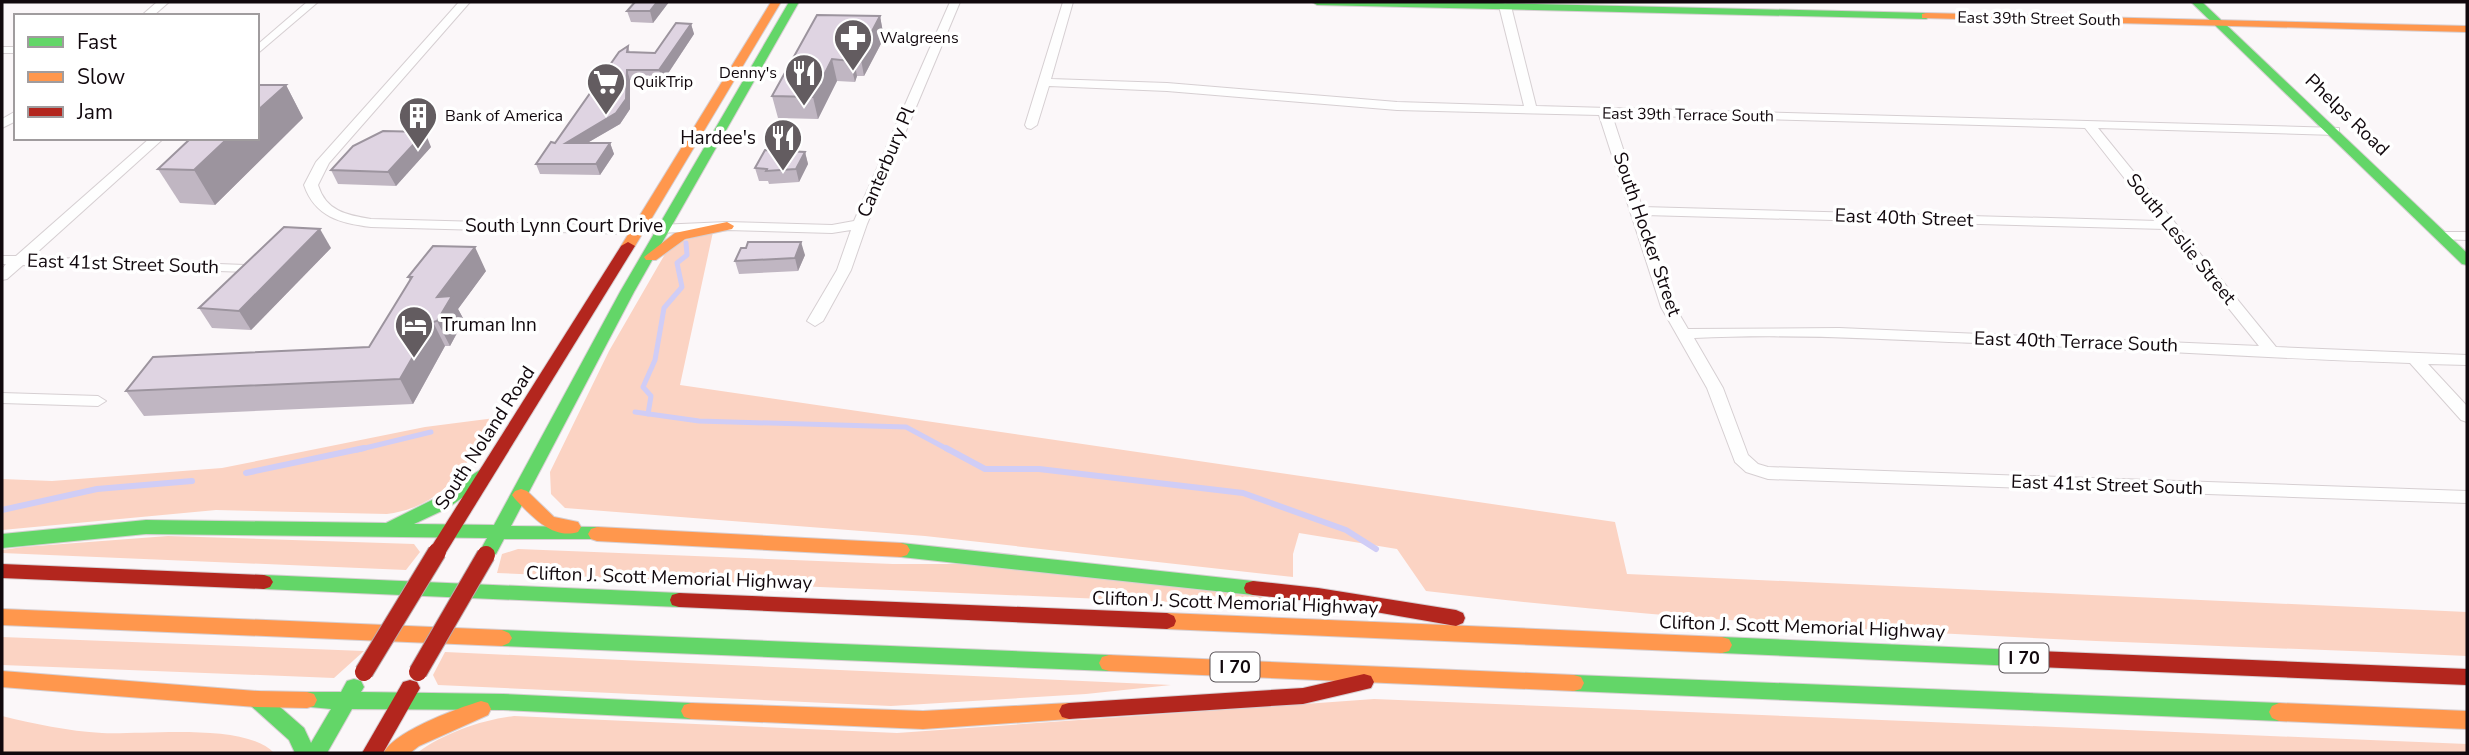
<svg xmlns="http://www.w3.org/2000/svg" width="2469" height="755" viewBox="0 0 2469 755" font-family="'Nunito Sans',sans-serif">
	<rect width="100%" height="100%" fill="#fbf7f9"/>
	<g fill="#fbd3c3">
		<path d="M713 232 680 385 1615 522 1627 574 2467 612V656C2120 641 1771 633 1426 591L1397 549 1299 533 1293 554V577L925 536 565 508 551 494 550 472 609 351 665 254 679 242Z"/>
		<path d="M495 418C466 464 447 506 387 514L216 510 2 530V479L52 481 222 468 425 427Z"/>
		<polygon points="168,536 414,544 420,552 406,570 2,553 2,550 23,547"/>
		<polygon points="518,549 893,564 991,564 1265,597 1264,606 497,573 502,554"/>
		<polygon points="2,637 364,651 334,678 2,665"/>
		<polygon points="445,652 1171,685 1086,694 891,706 438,685 433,675"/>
		<path d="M1374 699 2467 744V753H417C444 733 481 720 514 716L897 733Z"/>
		<path d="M2 716C34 724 68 731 102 733 143 735 246 722 274 753H2Z"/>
	</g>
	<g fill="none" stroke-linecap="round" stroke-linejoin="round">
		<g stroke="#d0cdf6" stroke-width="5">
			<polyline points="635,412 699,421 906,427 949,450"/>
			<polyline points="648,414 651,396 643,387 655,360 664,308 682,287 677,263 687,255 686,243"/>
			<polyline points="357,450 431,432"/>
		</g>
		<g stroke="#d0cdf6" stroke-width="6">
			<polyline points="946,448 985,469 1039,469 1243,493 1346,530 1376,549"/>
			<polyline points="246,473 364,448"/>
			<polyline points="2,510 97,489 192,481"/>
		</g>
		<g stroke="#d6cfd2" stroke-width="2">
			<g id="street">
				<polygon points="157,2 169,2 153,16 141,16"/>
				<polygon points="307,2 318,2 257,54 257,45"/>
				<path d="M459 2H470L329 163 318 185C326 211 346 215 371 219L635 226 727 222 832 225 854 221 950 2H960L867 224 851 270 823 321 815 326 807 321 837 270 851 230 832 233 727 230 635 234 371 227C340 223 315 217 304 185L316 162Z"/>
				<path d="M1063 2H1073L1051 79 1167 83 1397 102 1524 106 1499 6 1505 3 1511 6 1536 106 2339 128V134L2335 135 2098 128 2276 347 2467 355V365L2428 364 2467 406V422L2461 420 2410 363C2256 358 2103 347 1949 342 1864 338 1779 334 1694 338L1723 388 1748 455 1758 464 1768 467 2467 491V503L1768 479 1746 472 1735 462 1707 388 1661 307 1599 115 1397 110 1167 91 1049 86 1037 125 1031 129 1027 128 1025 125ZM1612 115 2085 128 2158 221 1642 207ZM1645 215 2165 229 2259 346 1839 328 1688 329 1675 307Z"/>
				<rect x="2" y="47" width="14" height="6"/>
				<polygon points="16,111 16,121 2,128 2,119"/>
				<polygon points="150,138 164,138 32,257 245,265 252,269 250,272 23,265 7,279 2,280 2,269 6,264 2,264 2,256 16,256"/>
				<polygon points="2442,232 2467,232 2467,240 2437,239 2435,236"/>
				<polygon points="2,393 98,396 106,401 98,406 2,403"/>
			</g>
		</g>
		<g stroke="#d6cfd2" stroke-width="2">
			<g id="fast">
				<polygon points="789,2 799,2 634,292 511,526 597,527 603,529 606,534 603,539 504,539 496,554 490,556 484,554 481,549 487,538 146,534 2,548 2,534 146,520 386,523 436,498 486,466 492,468 494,472 492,476 448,508 414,524 494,525 620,292"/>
				<polygon points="1312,2 1450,2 1926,13 1932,16 1926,19 1317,5"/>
				<polygon points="2191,2 2202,2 2467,253 2467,265 2462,264"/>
				<polygon points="901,543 1253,581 1260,583 1262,588 1260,593 1253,595 901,557 895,555 892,550 895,545"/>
				<polygon points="264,575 679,593 686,595 688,600 686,605 679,607 264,589 258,587 255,582 258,577"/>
				<polygon points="502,630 1109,655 1116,657 1119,663 1116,669 1109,671 502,646 495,643 492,638 495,633"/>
				<polygon points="1722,637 2038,651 2045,653 2048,659 2045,665 2038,667 1722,653 1715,651 1712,645 1715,639"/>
				<polygon points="1574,675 2279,703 2286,706 2289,712 2286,718 2279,721 1574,691 1567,689 1564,683 1567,677"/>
				<polygon points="354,679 361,681 364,687 361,692 503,694 691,703 698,705 701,711 698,717 691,719 503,710 352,709 327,753 295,753 289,740 250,705 247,699 250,693 257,691 264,693 304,728 311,743 331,709 300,706 297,700 300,694 307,692 341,692 347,681"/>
			</g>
		</g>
		<g stroke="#d6cfd2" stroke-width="2">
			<g id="slow">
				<polygon points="771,2 781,2 635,246 628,250 623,249 621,246"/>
				<polygon points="1926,13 2467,26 2467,32 1922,18 1922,14"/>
				<polygon points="727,222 734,226 732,229 685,239 656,260 646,260 644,257 675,233"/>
				<path d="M521 489 527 491 554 517 578 522 581 527 578 532C552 540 532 516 515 499L512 495 515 491Z"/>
				<polygon points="597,527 901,543 907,545 910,550 907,555 901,557 597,541 591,539 588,534 591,529"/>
				<polygon points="2,609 502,630 509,633 512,638 509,643 502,646 2,625"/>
				<polygon points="1167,613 1722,637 1729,639 1732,645 1729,651 1722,653 1167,629 1160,626 1158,621 1160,616"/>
				<polygon points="1109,655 1574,675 1581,677 1584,683 1581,689 1574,691 1109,671 1102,669 1099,663 1102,657"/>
				<polygon points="2,671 257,691 307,692 314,694 317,700 314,706 307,708 257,707 2,687"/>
				<path d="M481 701 488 703 491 709 488 715 419 746 410 753H384C393 732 458 708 481 701Z"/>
				<polygon points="691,703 923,711 1069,703 1076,705 1079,711 1076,717 1069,719 923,729 691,719 684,717 681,711 684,705"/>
				<polygon points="2279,703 2467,711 2467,729 2279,721 2272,718 2269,712 2272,706"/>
			</g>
		</g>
		<g stroke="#d6cfd2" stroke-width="2">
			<g id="jam">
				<polygon points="628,242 635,246 445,554 439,556 433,554 430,549 433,544 621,246"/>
				<polygon points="2,564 264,575 270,577 273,582 270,587 264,589 2,578"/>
				<polygon points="1253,581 1318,588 1456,610 1463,613 1465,618 1463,623 1456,626 1318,602 1253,595 1246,593 1244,588 1246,583"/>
				<polygon points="679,593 1167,613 1174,616 1176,621 1174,626 1167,629 679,607 672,605 670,600 672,595"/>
				<polygon points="2038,651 2467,669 2467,685 2038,667 2031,665 2028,659 2031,653"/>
				<polygon points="1364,674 1371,676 1374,682 1371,688 1303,704 1069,719 1062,717 1059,711 1062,705 1069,703 1303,688"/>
				<polygon points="410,680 417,682 420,688 383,753 362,753 403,682"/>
			</g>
		</g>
		<use href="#street" fill="#fefefe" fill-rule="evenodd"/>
		<use href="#fast" fill="#63d668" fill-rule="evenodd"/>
		<use href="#slow" fill="#ff974d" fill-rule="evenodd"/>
		<use href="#jam" fill="#b3261e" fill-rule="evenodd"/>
		<g stroke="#bbabad" stroke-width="20" stroke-linecap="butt">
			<g id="jam-bridge">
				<polyline points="364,672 437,552"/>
				<polyline points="418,672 486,555"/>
			</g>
		</g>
		<use href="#jam-bridge" stroke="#b3261e" stroke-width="18"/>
	</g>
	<g fill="#c0b6c2">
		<polygon points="669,2 653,23 631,22 627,11"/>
		<polygon points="880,16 884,38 864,76 857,76 855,82 837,81 818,119 778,118 772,96"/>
		<polygon points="691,24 694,34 663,81 630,80 630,109 620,124 587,143 610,143 614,154 600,175 540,174 536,164 555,143 628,46 630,53 655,53"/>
		<polygon points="286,85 303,118 215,205 180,203 158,169"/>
		<polygon points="431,147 396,186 338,184 331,170"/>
		<polygon points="805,152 808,164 799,182 769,184 768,181 759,181 755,168"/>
		<polygon points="331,248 251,330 212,328 199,308"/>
		<polygon points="805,255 798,271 739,274 735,261"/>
		<polygon points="486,271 458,309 464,320 450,346 445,346 413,404 144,416 126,391 369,347 410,281 408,277"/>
	</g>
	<g fill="#9c949e">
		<polygon points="657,2 669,2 653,23 650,11"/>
		<polygon points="880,16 884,38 864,76 860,54"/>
		<polygon points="691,24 694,34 663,81 659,70"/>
		<polygon points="853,54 857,76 855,82 850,61"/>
		<polygon points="832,59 837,81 818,119 813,97"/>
		<polygon points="627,70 630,80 630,109 620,124 570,153 566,143"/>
		<polygon points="286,85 303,118 215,205 194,170 228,138 257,138 257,111"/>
		<polygon points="425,132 431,147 396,186 388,172"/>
		<polygon points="610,143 614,154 600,175 596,164"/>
		<polygon points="805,152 808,164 799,182 796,169"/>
		<polygon points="320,229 331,248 251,330 239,311"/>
		<polygon points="801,242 805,255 798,271 795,258"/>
		<polygon points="475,247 486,271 458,309 464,320 450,346 437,321 437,297"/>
		<polygon points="433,322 445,346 413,404 400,379"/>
	</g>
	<g fill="#dfd4e2" stroke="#9c949e" stroke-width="2">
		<polygon points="635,2 657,2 650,11 627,11"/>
		<polygon points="817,15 880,16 860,54 853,54 850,61 832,59 813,97 772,96"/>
		<polygon points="676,23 691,24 659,70 627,70 626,99 616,113 566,143 610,143 596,164 536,164 551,142 555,143 619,52 628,46 627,52 655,53"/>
		<polygon points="257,85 286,85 257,111"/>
		<polygon points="383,131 425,132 388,172 331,170 353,146"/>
		<polygon points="191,138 228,138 194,170 158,169"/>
		<polygon points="765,150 805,152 796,169 766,171 767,169 755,168"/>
		<polygon points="284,227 320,229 239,311 199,308"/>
		<polygon points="748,242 801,242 795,258 735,261 741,248 746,248"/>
		<polygon points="433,246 475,247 437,297 452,296 437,321 433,322 400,379 126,391 153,357 369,347 412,277 408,277"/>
	</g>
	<defs>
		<g id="pharmacy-pin" transform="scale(2.0125)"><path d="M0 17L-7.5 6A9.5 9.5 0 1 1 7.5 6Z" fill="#635c60" stroke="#fff"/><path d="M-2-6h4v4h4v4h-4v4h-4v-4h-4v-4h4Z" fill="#fff"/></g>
		<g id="restaurant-pin" transform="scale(2.0125)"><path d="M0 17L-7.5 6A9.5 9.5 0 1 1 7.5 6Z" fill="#635c60" stroke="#fff"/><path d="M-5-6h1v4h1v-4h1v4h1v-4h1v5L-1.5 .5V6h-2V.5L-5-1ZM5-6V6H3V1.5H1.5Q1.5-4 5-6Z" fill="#fff"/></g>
		<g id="supermarket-pin" transform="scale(2.0125)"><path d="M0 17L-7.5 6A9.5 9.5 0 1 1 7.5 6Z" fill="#635c60" stroke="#fff"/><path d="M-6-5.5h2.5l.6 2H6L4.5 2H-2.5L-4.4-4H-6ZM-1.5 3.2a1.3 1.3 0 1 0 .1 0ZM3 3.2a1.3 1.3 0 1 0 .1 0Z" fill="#fff"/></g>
		<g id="building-pin" transform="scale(2.0125)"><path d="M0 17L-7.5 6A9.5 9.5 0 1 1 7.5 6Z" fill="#635c60" stroke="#fff"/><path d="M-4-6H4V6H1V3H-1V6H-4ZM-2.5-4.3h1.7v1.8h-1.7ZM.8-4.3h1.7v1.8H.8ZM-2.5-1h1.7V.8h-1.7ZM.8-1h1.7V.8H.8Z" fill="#fff"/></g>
		<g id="hotel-pin" transform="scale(2.0125)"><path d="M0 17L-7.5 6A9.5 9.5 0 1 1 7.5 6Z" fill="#635c60" stroke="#fff"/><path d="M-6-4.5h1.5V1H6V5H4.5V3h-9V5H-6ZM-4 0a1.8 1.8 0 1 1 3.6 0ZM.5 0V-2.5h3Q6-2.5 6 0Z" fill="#fff"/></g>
	</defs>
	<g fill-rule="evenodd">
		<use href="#pharmacy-pin" x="853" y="38"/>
		<use href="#restaurant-pin" x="804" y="73"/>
		<use href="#supermarket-pin" x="606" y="82"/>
		<use href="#building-pin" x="418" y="116"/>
		<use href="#restaurant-pin" x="783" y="138"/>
		<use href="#hotel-pin" x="414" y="325"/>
	</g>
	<g text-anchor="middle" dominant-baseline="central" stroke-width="7" stroke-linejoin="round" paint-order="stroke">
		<g font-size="16" fill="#11080d" stroke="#fff">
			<text transform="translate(2039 19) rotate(1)">East 39th Street South</text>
			<text transform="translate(1688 115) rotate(1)">East 39th Terrace South</text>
		</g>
		<g font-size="16" fill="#11080d" stroke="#fff" text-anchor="start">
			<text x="880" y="38">Walgreens</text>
			<text x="777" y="73" text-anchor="end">Denny's</text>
			<text x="633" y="82">QuikTrip</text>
			<text x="445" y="116">Bank of America</text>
		</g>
		<g fill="#fff" stroke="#585256" stroke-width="2">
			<rect x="1999.5" y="643.5" width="49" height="29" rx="5"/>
			<rect x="1210.5" y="652.5" width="49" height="29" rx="5"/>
		</g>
		<g font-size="18" font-weight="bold" fill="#11080d">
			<text x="2024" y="658">I 70</text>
			<text x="1235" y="667">I 70</text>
		</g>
		<g font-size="19" fill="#11080d" stroke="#fff">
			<text transform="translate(2347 115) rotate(44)">Phelps Road</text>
			<text transform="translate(886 162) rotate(-67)">Canterbury Pl</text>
			<text transform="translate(1904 218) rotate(2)">East 40th Street</text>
			<text x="564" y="226">South Lynn Court Drive</text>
			<text transform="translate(1647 234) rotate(71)">South Hocker Street</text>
			<text transform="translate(2181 239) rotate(51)">South Leslie Street</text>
			<text transform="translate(123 264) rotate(2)">East 41st Street South</text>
			<text transform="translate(2076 342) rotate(2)">East 40th Terrace South</text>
			<text transform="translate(485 438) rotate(-57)">South Noland Road</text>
			<text transform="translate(2107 485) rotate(2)">East 41st Street South</text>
			<text transform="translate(669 578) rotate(2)">Clifton J. Scott Memorial Highway</text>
			<text transform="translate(1235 603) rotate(2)">Clifton J. Scott Memorial Highway</text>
			<text transform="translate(1802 627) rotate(2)">Clifton J. Scott Memorial Highway</text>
		</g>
		<g font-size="19" fill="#11080d" stroke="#fff" text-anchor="end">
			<text x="756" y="138">Hardee's</text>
			<text x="441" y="325" text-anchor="start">Truman Inn</text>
		</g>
	</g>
	<rect width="2469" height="755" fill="none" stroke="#11080d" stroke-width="7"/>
	<rect x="14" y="14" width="245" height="126" fill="#ffffff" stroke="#a09c9e" stroke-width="2"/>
	<rect x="28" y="37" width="35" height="10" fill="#63d668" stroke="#a09c9e" stroke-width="2"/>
	<text x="77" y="49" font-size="21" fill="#11080d">Fast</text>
	<rect x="28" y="72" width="35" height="10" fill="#ff974d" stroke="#a09c9e" stroke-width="2"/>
	<text x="77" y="84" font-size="21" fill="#11080d">Slow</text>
	<rect x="28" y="107" width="35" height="10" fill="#b3261e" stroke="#a09c9e" stroke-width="2"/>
	<text x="77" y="119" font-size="21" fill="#11080d">Jam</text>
</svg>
